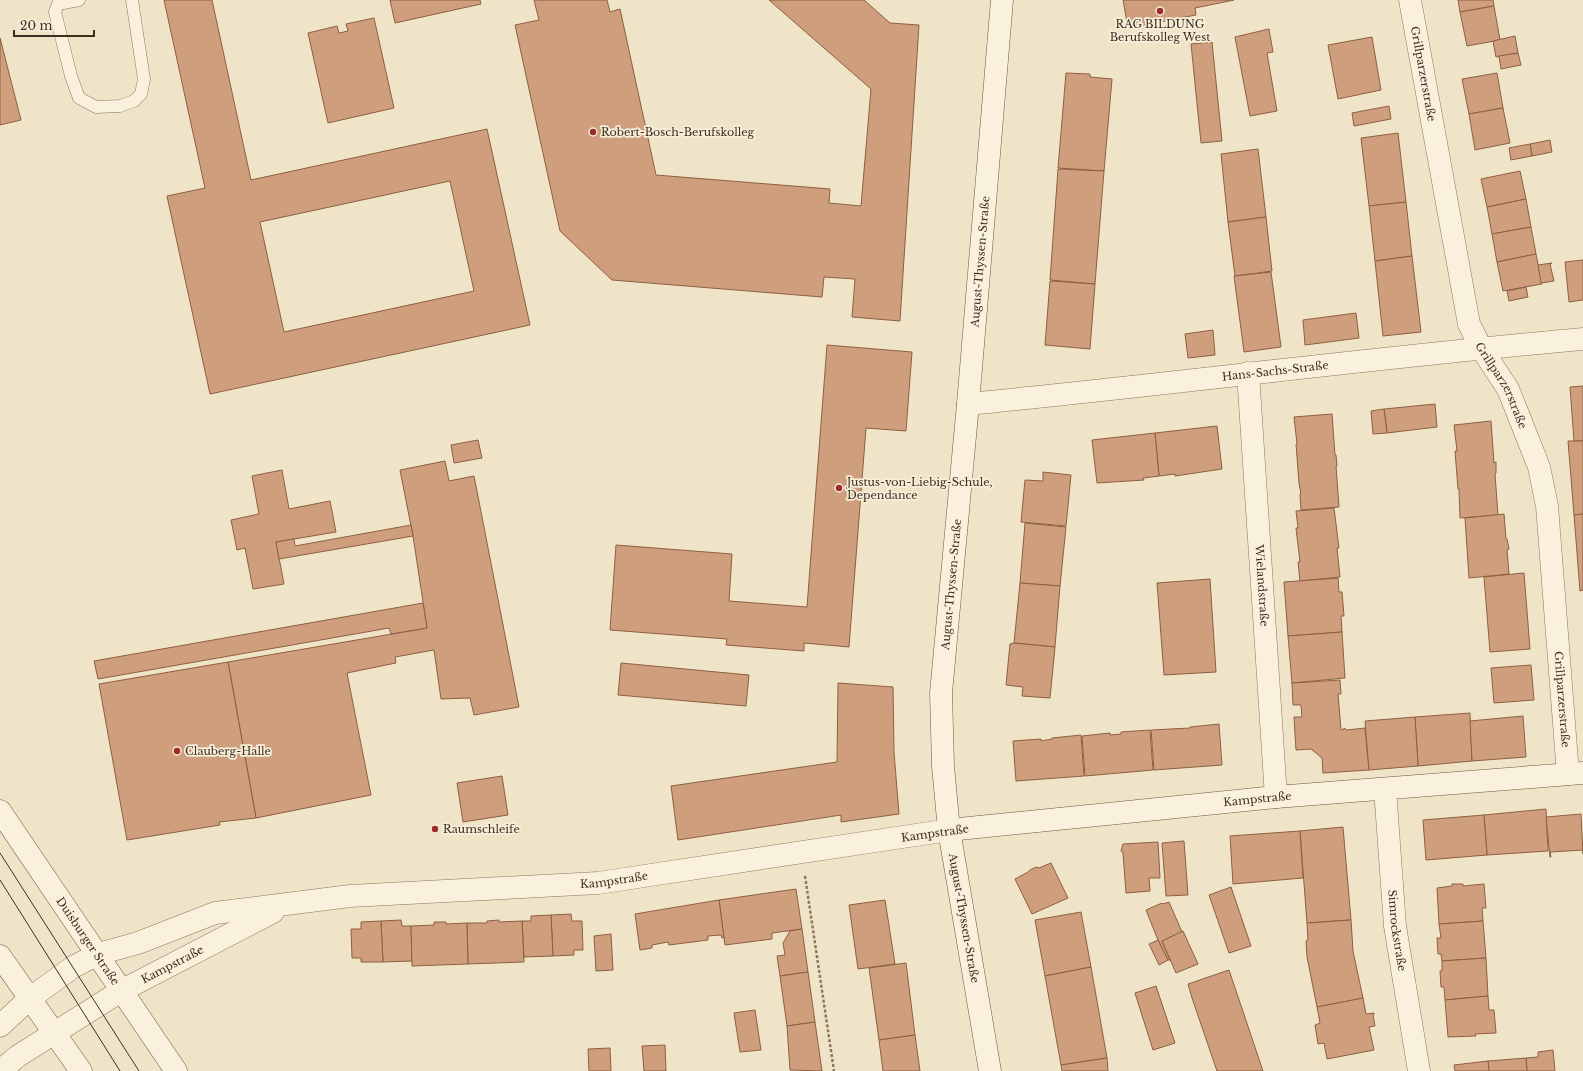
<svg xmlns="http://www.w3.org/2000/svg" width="1583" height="1071" viewBox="0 0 1583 1071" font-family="'Libre Baskerville',serif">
	<rect width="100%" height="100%" fill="#f0e4c8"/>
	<g fill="#cf9f7d" stroke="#8d5f41" fill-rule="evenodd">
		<path d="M164 0H212L251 180 487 129 530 325 210 394 167 196 205 188ZM450 181 474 291 284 332 260 222Z"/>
		<polygon points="390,0 480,0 481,4 395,23"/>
		<polygon points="534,0 607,0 610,12 620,9 656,175 830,189 829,203 861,206 871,89 769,0 864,0 890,23 919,25 900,321 852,317 855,279 824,277 822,297 612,280 560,231 515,25 539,20"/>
		<polygon points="1123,0 1234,0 1195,8 1196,15 1128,28"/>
		<polygon points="1458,0 1493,0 1494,6 1460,12"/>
		<polygon points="1494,6 1500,40 1467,46 1460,12"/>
		<polygon points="374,18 394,108 328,123 308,33 337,26 339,33 348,31 346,24"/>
		<polygon points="1269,29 1273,52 1267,53 1277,111 1250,116 1235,37"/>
		<polygon points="1515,36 1518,53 1496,57 1493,41"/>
		<polygon points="1372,37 1381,90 1338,99 1328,45"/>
		<polygon points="0,38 21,120 0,125"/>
		<polygon points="1212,42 1222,141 1201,143 1191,44"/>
		<polygon points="1518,53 1521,65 1501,69 1499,56"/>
		<polygon points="1066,73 1090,74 1090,77 1112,79 1104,171 1058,168"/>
		<polygon points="1497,73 1503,108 1469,114 1462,79"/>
		<polygon points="1389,106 1391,119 1354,126 1352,113"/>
		<polygon points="1503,108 1510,143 1475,150 1469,114"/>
		<polygon points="1398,133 1406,202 1369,206 1361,138"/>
		<polygon points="1550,140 1552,152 1532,156 1530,144"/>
		<polygon points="1530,144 1532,156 1511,160 1509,148"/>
		<polygon points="1258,149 1266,217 1228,222 1221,154"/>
		<polygon points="1058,169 1104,171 1095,284 1050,280"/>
		<polygon points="1520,171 1526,199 1487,207 1481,179"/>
		<polygon points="1526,199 1531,227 1492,234 1487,207"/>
		<polygon points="1406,202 1412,256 1375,261 1369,206"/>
		<polygon points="1266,217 1272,271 1235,276 1228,222"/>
		<polygon points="1531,227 1536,254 1497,262 1492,234"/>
		<polygon points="1536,254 1542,284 1503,291 1497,262"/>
		<polygon points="1412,256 1421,332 1383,336 1375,261"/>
		<polygon points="1583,260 1583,300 1569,302 1565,262"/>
		<polygon points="1552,263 1550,264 1554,281 1541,283 1538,265"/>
		<polygon points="1271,272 1281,347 1244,352 1234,276"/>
		<polygon points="1050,281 1095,284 1090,349 1045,345"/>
		<polygon points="1526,287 1528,297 1509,301 1507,291"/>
		<polygon points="1356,313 1359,338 1305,345 1303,320"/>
		<polygon points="1213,330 1215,355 1188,358 1185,334"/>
		<polygon points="827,345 912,352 906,431 866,428 849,647 804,643 804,651 726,645 727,639 610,630 616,545 732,554 729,601 807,607"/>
		<polygon points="1583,386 1583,441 1574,441 1570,387"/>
		<polygon points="1435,404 1437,427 1387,433 1384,409"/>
		<polygon points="1384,409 1387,433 1373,434 1371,411"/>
		<polygon points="1332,414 1335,455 1336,455 1337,466 1336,466 1339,507 1301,510 1300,494 1301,494 1299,483 1296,444 1297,444 1294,417"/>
		<polygon points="1491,421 1494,463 1496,462 1496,473 1495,474 1498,515 1460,518 1459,489 1458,489 1455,451 1457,451 1454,425"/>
		<polygon points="1217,426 1222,469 1175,476 1175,474 1159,476 1155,433"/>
		<polygon points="1155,433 1159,476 1143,478 1144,480 1097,483 1092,440"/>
		<polygon points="478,440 482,458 454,463 451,445"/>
		<polygon points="1568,441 1583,441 1583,514 1574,515"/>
		<polygon points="445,461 449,481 474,476 519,707 474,715 470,698 441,699 434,650 395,657 396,663 347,673 371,795 256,818 228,662 427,628 413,536 400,470"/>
		<polygon points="282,470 289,509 330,501 336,532 276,542 284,584 253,589 245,548 237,550 231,520 259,514 252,476"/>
		<polygon points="1043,472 1071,475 1066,526 1021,522 1025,480 1043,481"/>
		<polygon points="1334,508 1339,548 1337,548 1340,577 1300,581 1298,562 1300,562 1296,528 1298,528 1296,511"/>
		<polygon points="1504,514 1506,539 1507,539 1509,549 1507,550 1509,574 1469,578 1465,518"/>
		<polygon points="1583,514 1583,590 1580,591 1574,515"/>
		<polygon points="1025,523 1066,527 1060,586 1020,583"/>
		<polygon points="411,525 413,536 279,559 276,542 294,539 295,546"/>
		<polygon points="1524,573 1530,649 1490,652 1484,577"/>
		<polygon points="1338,578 1339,592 1342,592 1344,616 1341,616 1342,632 1288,636 1284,582"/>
		<polygon points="1210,579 1216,672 1164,675 1157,583"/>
		<polygon points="1020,583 1060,586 1055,647 1014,643"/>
		<polygon points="423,603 427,628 391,634 389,628 98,679 94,661"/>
		<polygon points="1342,632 1345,678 1292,683 1288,636"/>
		<polygon points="1014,643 1055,647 1050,698 1022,696 1023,687 1006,685 1010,644"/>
		<polygon points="228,662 256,818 219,822 220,825 127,840 99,684"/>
		<polygon points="621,663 749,675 746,706 618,695"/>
		<polygon points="1531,665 1534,700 1494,703 1491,668"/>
		<polygon points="1340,680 1341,694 1338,694 1341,730 1344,729 1344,728 1347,730 1365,728 1369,770 1323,773 1322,758 1311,749 1296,750 1294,717 1302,717 1301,705 1293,705 1292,683"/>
		<polygon points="838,683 893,687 894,752 899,814 841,822 841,815 678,840 671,786 837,762"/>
		<polygon points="1470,713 1472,761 1418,766 1415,717"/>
		<polygon points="1523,716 1526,757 1472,761 1470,721"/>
		<polygon points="1415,717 1418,766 1369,770 1365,721"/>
		<polygon points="1219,724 1222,765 1154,770 1151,730 1190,728 1190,727"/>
		<polygon points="1150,730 1153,770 1085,776 1082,736 1110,733 1110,735 1121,734 1121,732"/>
		<polygon points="1081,735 1084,776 1016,781 1013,741 1041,739 1041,741 1052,739 1052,738"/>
		<polygon points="502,776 508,815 463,822 457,783"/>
		<polygon points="1546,809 1548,851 1487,855 1484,815"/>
		<polygon points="1581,814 1583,854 1583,850 1550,852 1551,857 1550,857 1546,817"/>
		<polygon points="1484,815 1487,855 1426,860 1423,820"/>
		<polygon points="1343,827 1351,920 1307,923 1300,831"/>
		<polygon points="1300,831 1303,878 1233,884 1230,836"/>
		<polygon points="1184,841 1188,895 1166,896 1162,843"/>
		<polygon points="1158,842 1160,878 1149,878 1150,891 1126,893 1123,853 1121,851 1123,844"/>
		<polygon points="1051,863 1068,898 1032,914 1015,879 1028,872 1030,870 1036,867 1039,868"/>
		<polygon points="1452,884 1463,884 1463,886 1484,884 1486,908 1482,908 1483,921 1439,924 1437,888 1452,886"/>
		<polygon points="1231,887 1251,946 1229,953 1209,895"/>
		<polygon points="796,889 802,929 772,933 772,939 725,945 719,900"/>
		<polygon points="719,900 724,938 722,938 721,935 708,936 708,940 669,945 668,942 652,945 652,948 640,950 635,914"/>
		<polygon points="885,900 895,964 858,969 849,905"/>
		<polygon points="1169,902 1182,932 1162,941 1170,960 1168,960 1158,940 1146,910 1162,903 1163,904"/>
		<polygon points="1081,912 1091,967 1045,976 1035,920"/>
		<polygon points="571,914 572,921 582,921 583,950 574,950 574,955 553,956 551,915"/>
		<polygon points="551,915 553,956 524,957 522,921 531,921 531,916"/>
		<polygon points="401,920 402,926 411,926 412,961 383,962 381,921"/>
		<polygon points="499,920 499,922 522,921 524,962 468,964 467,923 487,923 487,921"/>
		<polygon points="1351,920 1353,951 1363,998 1317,1007 1307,957 1306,941 1308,940 1307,923"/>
		<polygon points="381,921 383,962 361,962 361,958 352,958 351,929 361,929 361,922"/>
		<polygon points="1483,921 1486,958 1442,961 1441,954 1438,954 1437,938 1441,938 1439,924"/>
		<polygon points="434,922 446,922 446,924 467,923 468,964 412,966 411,926 434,925"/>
		<polygon points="802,929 808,972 780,976 777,956 785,955 783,943 790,931"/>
		<polygon points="1183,931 1198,964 1176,973 1162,941"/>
		<polygon points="611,934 613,970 596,971 594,936"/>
		<polygon points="1158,940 1168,960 1159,965 1149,944"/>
		<polygon points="1486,958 1488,996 1445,1000 1444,987 1441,987 1440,971 1442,971 1442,961"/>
		<polygon points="906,963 915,1035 879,1040 869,968"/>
		<polygon points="1091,967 1107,1058 1061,1065 1045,976"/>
		<polygon points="1229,970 1263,1071 1217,1071 1192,998 1188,984"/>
		<polygon points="808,972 815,1022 787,1026 780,976"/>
		<polygon points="1156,986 1175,1043 1153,1050 1135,993"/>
		<polygon points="1488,996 1489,1010 1494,1010 1496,1033 1475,1034 1476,1036 1448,1037 1445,1000"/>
		<polygon points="1363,998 1366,1014 1374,1013 1374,1014 1373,1015 1375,1026 1369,1027 1374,1050 1327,1059 1324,1043 1318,1044 1315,1025 1320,1023 1317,1007"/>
		<polygon points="755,1010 761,1050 740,1052 734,1013"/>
		<polygon points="815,1022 822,1071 790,1070 787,1026"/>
		<polygon points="915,1035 920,1071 883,1071 879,1040"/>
		<polygon points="665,1045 666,1071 644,1071 642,1046"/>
		<polygon points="610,1048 611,1071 589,1071 588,1049"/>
		<polygon points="1553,1050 1555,1071 1527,1071 1526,1058 1538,1057 1538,1052"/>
		<polygon points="1107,1058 1108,1071 1062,1071 1061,1065"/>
		<polygon points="1526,1058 1527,1071 1489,1071 1488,1061"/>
		<polygon points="1488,1061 1489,1071 1455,1071 1454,1065"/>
	</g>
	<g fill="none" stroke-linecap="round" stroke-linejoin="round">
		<g stroke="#8d765c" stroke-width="13">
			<polyline id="lane" points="79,0 58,4 55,12 71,76 79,98 96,107 120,106 134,101 141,94 144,79 132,0"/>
		</g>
		<g stroke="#8d765c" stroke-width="23">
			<g id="street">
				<path id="s1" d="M1410 0 1469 324 1481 348 1508 389 1539 467 1547 506 1568 774"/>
				<path id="s2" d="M1248 373 1276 797"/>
				<path id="s3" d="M968 404C1173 384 1378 357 1583 339"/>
				<path id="s4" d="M1385 789 1395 926 1419 1071"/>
				<path id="s5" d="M0 1026 29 999 73 967 98 954 138 943 215 913 350 896 598 883 949 830"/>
				<path id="s6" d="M0 1071 18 1056 121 991 273 912"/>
			</g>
		</g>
		<g stroke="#6f573f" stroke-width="23">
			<g id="secondary">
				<path id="s7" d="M0 811C59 897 117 985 176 1071"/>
				<path id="s8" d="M949 830 1276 797 1583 773"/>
				<polyline points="0,956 81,1071"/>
				<path id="s9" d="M990 1071 949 830 943 766 941 693 968 404 1002 0"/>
			</g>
		</g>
		<polyline stroke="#8d765c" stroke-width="2.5" stroke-dasharray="3 2" stroke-linecap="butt" points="805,876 834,1071"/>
		<use href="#lane" stroke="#faf1dc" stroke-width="12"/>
		<use href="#street" stroke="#faf1dc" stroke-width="22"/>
		<use href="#secondary" stroke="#faf1dc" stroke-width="22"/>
		<g stroke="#3d2e20" stroke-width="1">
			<polyline points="0,853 139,1071"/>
			<polyline points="0,880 120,1071"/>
		</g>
	</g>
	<g fill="#9e2a2b" stroke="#f7eed8" stroke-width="1.5">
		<circle cx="1160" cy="11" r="4"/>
		<circle cx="593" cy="132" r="4"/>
		<circle cx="839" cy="488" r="4"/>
		<circle cx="177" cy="751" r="4"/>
		<circle cx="435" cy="829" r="4"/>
	</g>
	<g text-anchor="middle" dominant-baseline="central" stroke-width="3.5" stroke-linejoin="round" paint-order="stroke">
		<g font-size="11" fill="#3d2e20" stroke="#f7eed8" text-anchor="start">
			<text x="1160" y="24" text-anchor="middle">RAG BILDUNG<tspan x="1160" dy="13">Berufskolleg West</tspan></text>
			<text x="601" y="132">Robert-Bosch-Berufskolleg</text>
			<text x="847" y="482">Justus-von-Liebig-Schule,<tspan x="847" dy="13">Dependance</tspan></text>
			<text x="185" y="751">Clauberg-Halle</text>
			<text x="443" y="829">Raumschleife</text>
		</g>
		<g font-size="11" fill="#3d2e20" stroke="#f7eed8">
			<text stroke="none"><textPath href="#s1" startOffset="75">Grillparzerstraße</textPath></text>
			<text stroke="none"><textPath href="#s9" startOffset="815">August-Thyssen-Straße</textPath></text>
			<text stroke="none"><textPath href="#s3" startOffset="309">Hans-Sachs-Straße</textPath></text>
			<text stroke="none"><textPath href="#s1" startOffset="399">Grillparzerstraße</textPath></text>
			<text stroke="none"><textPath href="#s9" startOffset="491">August-Thyssen-Straße</textPath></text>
			<text stroke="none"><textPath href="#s2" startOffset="213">Wielandstraße</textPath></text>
			<text stroke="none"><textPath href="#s1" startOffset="723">Grillparzerstraße</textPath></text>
			<text stroke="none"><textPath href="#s8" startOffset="310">Kampstraße</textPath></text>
			<text transform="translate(935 833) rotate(-8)">Kampstraße</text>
			<text stroke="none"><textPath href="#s5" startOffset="647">Kampstraße</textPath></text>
			<text transform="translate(964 918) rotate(80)">August-Thyssen-Straße</text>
			<text stroke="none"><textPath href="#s4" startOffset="142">Simrockstraße</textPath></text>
			<text stroke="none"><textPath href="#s7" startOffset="157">Duisburger Straße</textPath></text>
			<text stroke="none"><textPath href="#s6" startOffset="203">Kampstraße</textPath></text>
		</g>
	</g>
	<path d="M14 30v6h80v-6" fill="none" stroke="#3d2e20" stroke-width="2"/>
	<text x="20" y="30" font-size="12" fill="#3d2e20" stroke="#f7eed8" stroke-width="3" paint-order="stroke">20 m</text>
</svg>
